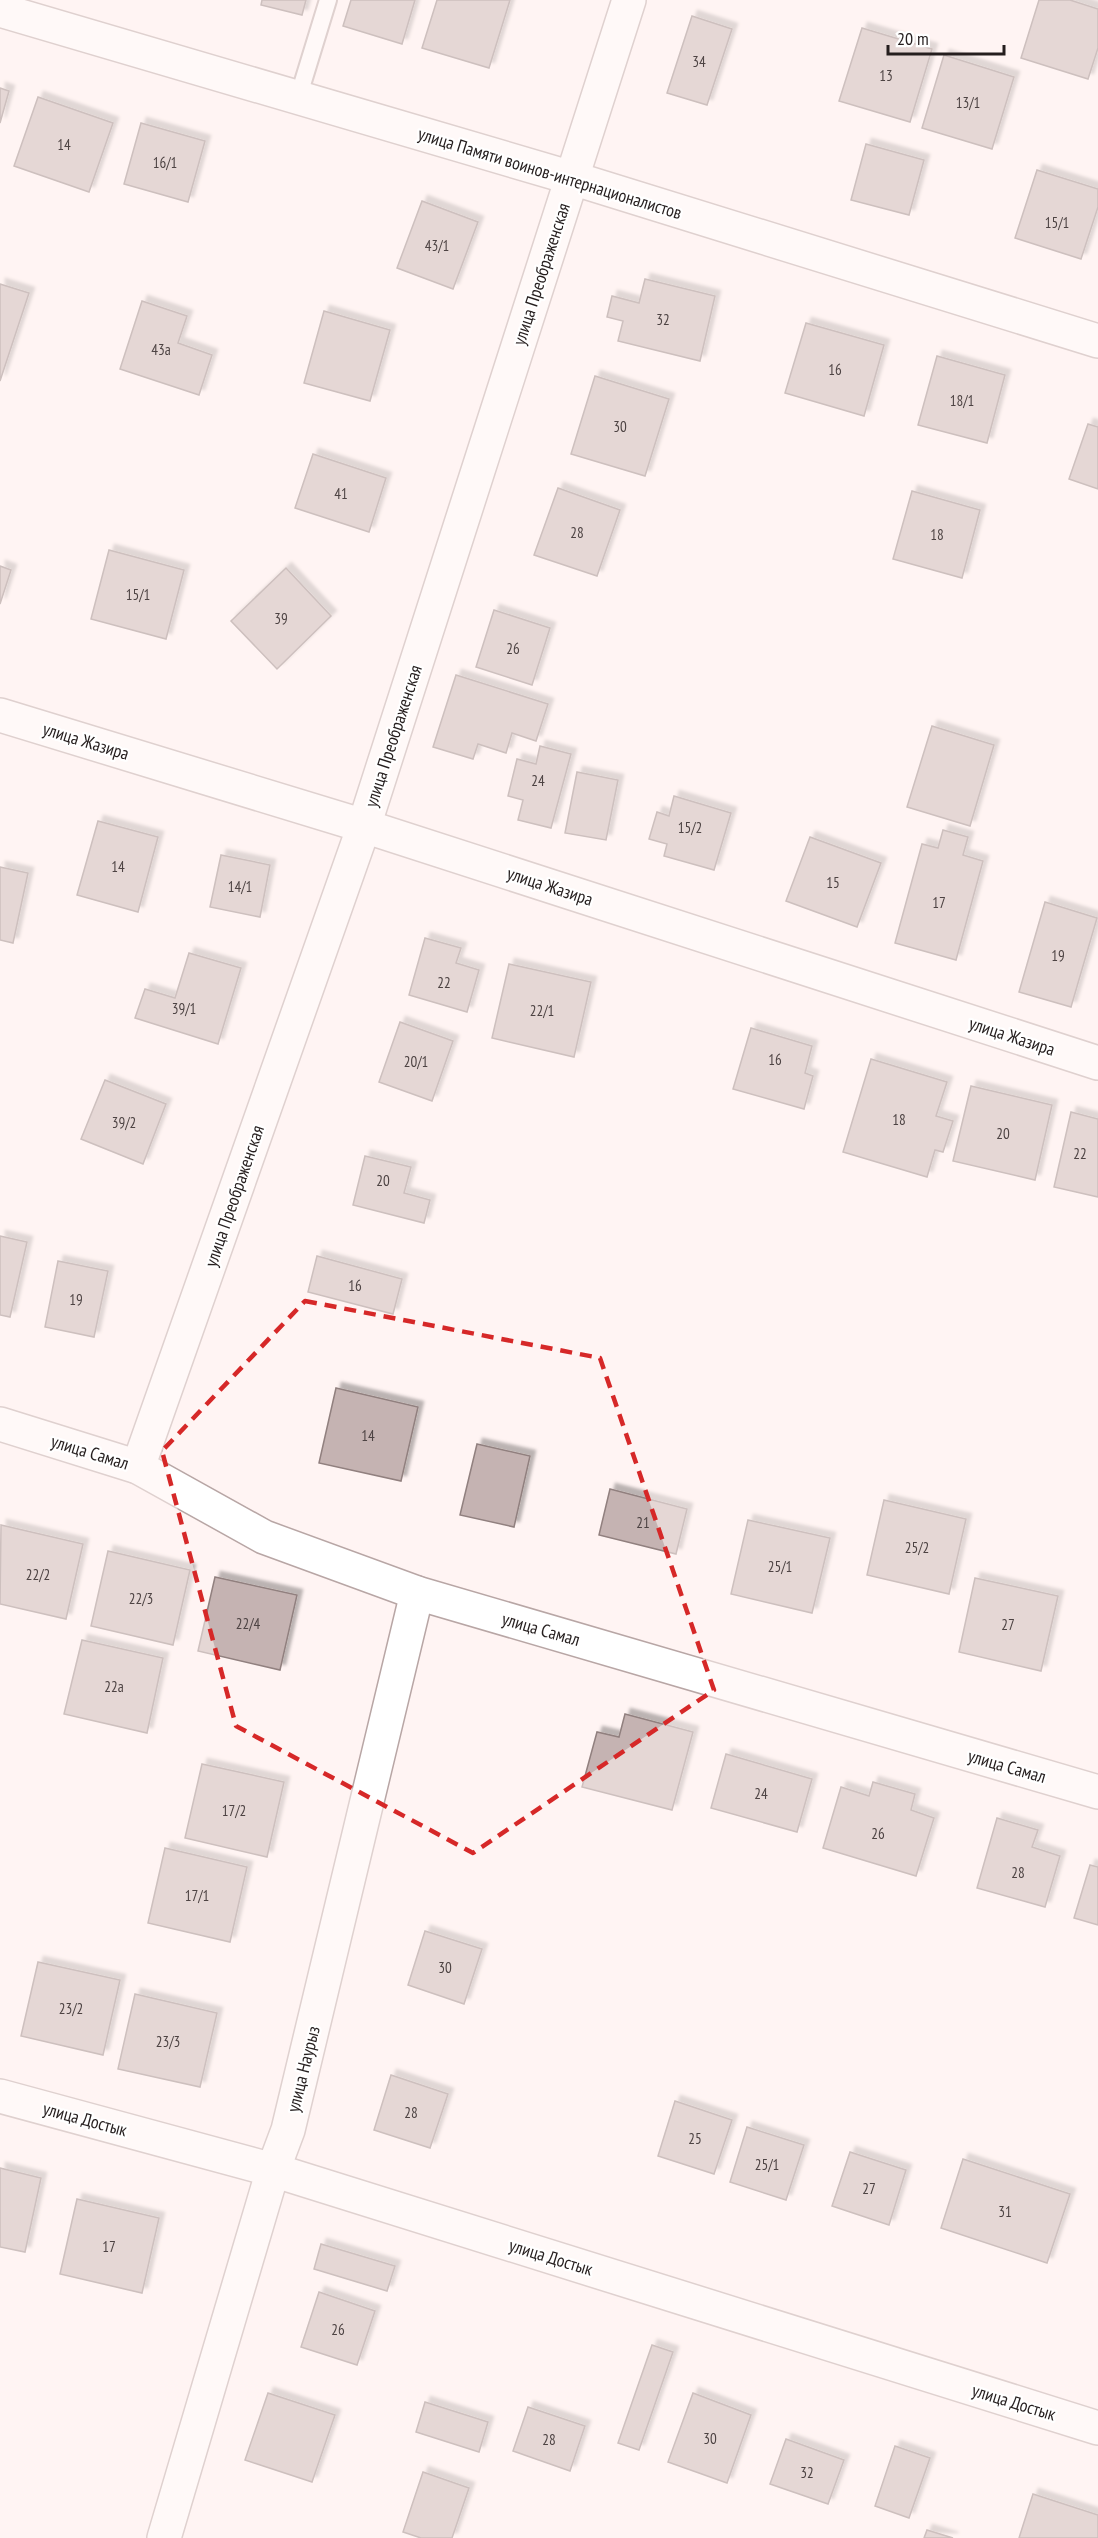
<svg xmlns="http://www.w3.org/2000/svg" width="1098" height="2538" viewBox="0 0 1098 2538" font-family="'PT Sans Narrow',sans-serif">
	<defs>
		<filter id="shadow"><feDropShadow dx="5.5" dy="-5.5" stdDeviation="1.5" flood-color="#0004"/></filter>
	</defs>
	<rect width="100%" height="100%" fill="#fff4f3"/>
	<g fill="#c5b3b2" stroke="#91807f" stroke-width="1.5" filter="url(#shadow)">
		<polygon points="262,0 306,0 302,15 261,5"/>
		<polygon points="351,0 415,0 402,44 343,26"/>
		<polygon points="437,0 510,0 489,68 422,48"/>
		<polygon points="1039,0 1070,0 1098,9 1098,48 1088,79 1021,58"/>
		<polygon points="692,16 732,29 707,105 667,93"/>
		<polygon points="862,28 932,49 910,122 839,101"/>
		<polygon points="944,55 1014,77 992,149 922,128"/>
		<polygon points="0,88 9,91 0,123"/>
		<polygon points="38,97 113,123 89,192 14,166"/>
		<polygon points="141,123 205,141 188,202 124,184"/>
		<polygon points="866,144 924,160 909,215 851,200"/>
		<polygon points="1037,170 1098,189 1098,207 1081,259 1015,238"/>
		<polygon points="422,201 478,222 453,289 397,268"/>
		<polygon points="645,279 715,296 700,361 618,341 623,321 607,317 612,296 639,303"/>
		<polygon points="0,284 29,293 0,381"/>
		<polygon points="142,301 187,316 178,343 212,355 199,395 120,369"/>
		<polygon points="324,311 390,330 370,401 304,383"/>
		<polygon points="806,323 884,345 864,416 785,393"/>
		<polygon points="937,356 1005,375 987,443 918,425"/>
		<polygon points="595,376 669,399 645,476 571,454"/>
		<polygon points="1088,424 1098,427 1098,489 1069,479"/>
		<polygon points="313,454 386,478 369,532 295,508"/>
		<polygon points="558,488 620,510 597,576 534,555"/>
		<polygon points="912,491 980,510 962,578 893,559"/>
		<polygon points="109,550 184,570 166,639 91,619"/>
		<polygon points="0,566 11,570 0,604"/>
		<polygon points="286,568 331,616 277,669 231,621"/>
		<polygon points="494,610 550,628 532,685 476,667"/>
		<polygon points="456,675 548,704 536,741 512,733 506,753 478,744 473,759 433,747"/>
		<polygon points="932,726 994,745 970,826 907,807"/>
		<polygon points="540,746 571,754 551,828 518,820 523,800 508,796 517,759 536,764"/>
		<polygon points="577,772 618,780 606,840 565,833"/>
		<polygon points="674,796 731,813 714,870 664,856 667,844 649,839 657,812 669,816"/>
		<polygon points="98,821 158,837 138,912 77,895"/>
		<polygon points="943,830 968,837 963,855 983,861 956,960 895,943 922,844 938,848"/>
		<polygon points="810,837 881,863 857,927 786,901"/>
		<polygon points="221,855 270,865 260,917 210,907"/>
		<polygon points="0,867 28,873 13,943 0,940"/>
		<polygon points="1045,902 1097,918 1071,1007 1019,992"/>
		<polygon points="425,938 461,948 456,963 479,970 467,1012 409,995"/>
		<polygon points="189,953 241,968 218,1044 135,1018 145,989 175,998"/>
		<polygon points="509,964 591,982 574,1057 492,1038"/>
		<polygon points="400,1022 453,1041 432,1101 379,1082"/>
		<polygon points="751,1028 812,1046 805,1073 813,1076 804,1109 733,1089"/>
		<polygon points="871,1059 947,1082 936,1116 953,1121 943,1152 935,1150 927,1177 843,1152"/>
		<polygon points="105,1080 166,1104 143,1164 81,1139"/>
		<polygon points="971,1086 1052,1105 1035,1180 953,1161"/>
		<polygon points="1071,1112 1098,1119 1098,1197 1054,1187"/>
		<polygon points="365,1156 411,1167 404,1193 430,1200 424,1223 353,1205"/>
		<polygon points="0,1236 27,1242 10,1317 0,1315"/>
		<polygon points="317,1256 402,1279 393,1314 308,1292"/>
		<polygon points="58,1261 108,1271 94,1337 45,1327"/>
		<polygon points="336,1388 418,1407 401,1481 319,1463"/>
		<polygon points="477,1444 530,1456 514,1527 460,1515"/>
		<polygon points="610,1489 687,1509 676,1554 599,1535"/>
		<polygon points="884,1500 966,1519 949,1594 867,1575"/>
		<polygon points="748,1520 830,1538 812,1613 731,1594"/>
		<polygon points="1,1525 83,1544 66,1619 0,1604"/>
		<polygon points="108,1551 190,1570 173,1645 91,1626"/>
		<polygon points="215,1577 297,1595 280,1670 198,1651"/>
		<polygon points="975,1578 1058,1596 1041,1671 959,1652"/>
		<polygon points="82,1640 163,1658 147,1733 64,1714"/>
		<polygon points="625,1714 693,1732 672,1810 582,1787 597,1732 619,1737"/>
		<polygon points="726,1754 812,1779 797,1832 711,1808"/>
		<polygon points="202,1764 284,1782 267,1857 185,1838"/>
		<polygon points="873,1782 915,1794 911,1810 934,1818 916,1876 823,1848 841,1787 869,1796"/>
		<polygon points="997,1818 1038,1830 1032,1847 1060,1856 1045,1907 977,1888"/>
		<polygon points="165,1848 247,1867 230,1942 148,1923"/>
		<polygon points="1090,1865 1098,1867 1098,1925 1074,1918"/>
		<polygon points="425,1931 482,1949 464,2004 408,1985"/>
		<polygon points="38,1962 120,1980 103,2055 21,2036"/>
		<polygon points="135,1994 217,2013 200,2087 118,2069"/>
		<polygon points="391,2075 448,2094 430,2148 374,2130"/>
		<polygon points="675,2101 732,2120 714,2174 658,2156"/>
		<polygon points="747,2127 804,2145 786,2200 730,2182"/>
		<polygon points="850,2152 906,2170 889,2225 832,2206"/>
		<polygon points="963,2159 1070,2194 1047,2263 941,2228"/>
		<polygon points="0,2168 41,2178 25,2252 0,2247"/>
		<polygon points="77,2199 159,2218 142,2293 60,2274"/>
		<polygon points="321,2244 395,2266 387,2291 314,2269"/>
		<polygon points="319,2292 375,2311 357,2365 301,2347"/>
		<polygon points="652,2345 673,2352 639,2450 618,2443"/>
		<polygon points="268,2393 335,2415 312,2482 245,2460"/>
		<polygon points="693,2393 751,2415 727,2483 668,2462"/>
		<polygon points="425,2402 488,2422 479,2452 416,2432"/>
		<polygon points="528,2407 585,2426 570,2471 513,2451"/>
		<polygon points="786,2439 844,2460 828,2504 770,2484"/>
		<polygon points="895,2446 930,2458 909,2518 875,2506"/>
		<polygon points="423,2472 469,2488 452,2538 421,2538 403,2532"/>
		<polygon points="1033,2494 1098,2515 1098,2538 1019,2538"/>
		<polygon points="927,2530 953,2538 924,2538"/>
	</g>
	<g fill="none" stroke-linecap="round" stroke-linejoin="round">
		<g stroke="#b8a6a5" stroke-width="20">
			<polyline id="lane" points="298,98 328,0"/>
		</g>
		<g stroke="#b8a6a5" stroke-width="36">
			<g id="street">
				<polyline points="0,10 572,178 1098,341"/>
				<polyline points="0,715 364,826 1098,1063"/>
				<polyline points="0,1424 138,1467 264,1537 417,1593 1098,1792"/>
				<polyline points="138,1467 364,826 629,0"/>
				<polyline points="0,2096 273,2170 1098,2428"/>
				<polyline points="164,2538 273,2170 288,2130 417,1593"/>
			</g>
		</g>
		<use href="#lane" stroke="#fff" stroke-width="16"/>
		<use href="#street" stroke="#fff" stroke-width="33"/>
	</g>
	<path d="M0 0H1098V2538H0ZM305 1301 600 1358 714 1690 473 1853 236 1726 162 1451Z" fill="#fff4f3" fill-opacity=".55" fill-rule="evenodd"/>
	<path fill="none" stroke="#d62828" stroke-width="4.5" stroke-dasharray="12 8" stroke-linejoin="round" d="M305 1301 600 1358 714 1690 473 1853 236 1726 162 1451Z"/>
	<g text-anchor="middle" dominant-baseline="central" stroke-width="4.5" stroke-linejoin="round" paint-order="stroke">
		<g font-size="15" fill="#4d4343">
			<text x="699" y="61">34</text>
			<text x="886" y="75">13</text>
			<text x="968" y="102">13/1</text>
			<text x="64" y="144">14</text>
			<text x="165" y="162">16/1</text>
			<text x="1057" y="222">15/1</text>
			<text x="437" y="245">43/1</text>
			<text x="663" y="319">32</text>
			<text x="161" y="349">43а</text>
			<text x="835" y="369">16</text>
			<text x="962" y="400">18/1</text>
			<text x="620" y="426">30</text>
			<text x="341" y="493">41</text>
			<text x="577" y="532">28</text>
			<text x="937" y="534">18</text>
			<text x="138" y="594">15/1</text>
			<text x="281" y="618">39</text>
			<text x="513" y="648">26</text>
			<text x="538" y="780">24</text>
			<text x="690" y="827">15/2</text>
			<text x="118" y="866">14</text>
			<text x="833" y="882">15</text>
			<text x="240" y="886">14/1</text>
			<text x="939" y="902">17</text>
			<text x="1058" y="955">19</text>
			<text x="444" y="982">22</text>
			<text x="184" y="1008">39/1</text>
			<text x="542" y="1010">22/1</text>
			<text x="775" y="1059">16</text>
			<text x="416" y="1061">20/1</text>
			<text x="899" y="1119">18</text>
			<text x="124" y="1122">39/2</text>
			<text x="1003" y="1133">20</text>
			<text x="1080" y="1153">22</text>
			<text x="383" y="1180">20</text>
			<text x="355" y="1285">16</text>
			<text x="76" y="1299">19</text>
			<text x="368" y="1435">14</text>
			<text x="643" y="1522">21</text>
			<text x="917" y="1547">25/2</text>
			<text x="780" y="1566">25/1</text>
			<text x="38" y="1574">22/2</text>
			<text x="141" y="1598">22/3</text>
			<text x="248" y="1623">22/4</text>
			<text x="1008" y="1624">27</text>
			<text x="114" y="1686">22а</text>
			<text x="761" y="1793">24</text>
			<text x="234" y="1810">17/2</text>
			<text x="878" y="1833">26</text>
			<text x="1018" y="1872">28</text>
			<text x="197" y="1895">17/1</text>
			<text x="445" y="1967">30</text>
			<text x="71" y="2008">23/2</text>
			<text x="168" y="2041">23/3</text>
			<text x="411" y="2112">28</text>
			<text x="695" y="2138">25</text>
			<text x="767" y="2164">25/1</text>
			<text x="869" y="2188">27</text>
			<text x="1005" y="2211">31</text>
			<text x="109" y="2246">17</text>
			<text x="338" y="2329">26</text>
			<text x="710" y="2438">30</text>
			<text x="549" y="2439">28</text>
			<text x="807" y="2472">32</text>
		</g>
		<g font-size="18" fill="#251e1e" stroke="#fff">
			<text transform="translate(550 173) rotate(17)">улица Памяти воинов-интернационалистов</text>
			<text transform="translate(541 274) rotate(-72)">улица Преображенская</text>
			<text transform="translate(393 736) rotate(-72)">улица Преображенская</text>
			<text transform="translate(86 741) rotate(17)">улица Жазира</text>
			<text transform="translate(550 886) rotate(18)">улица Жазира</text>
			<text transform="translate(1012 1036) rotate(18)">улица Жазира</text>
			<text transform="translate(234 1196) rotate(-71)">улица Преображенская</text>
			<text transform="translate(90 1452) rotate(17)">улица Самал</text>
			<text transform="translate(541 1629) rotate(16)">улица Самал</text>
			<text transform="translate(1007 1766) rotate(16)">улица Самал</text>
			<text transform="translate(303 2069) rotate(-76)">улица Наурыз</text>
			<text transform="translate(85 2119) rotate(15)">улица Достык</text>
			<text transform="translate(551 2257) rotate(17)">улица Достык</text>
			<text transform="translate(1014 2402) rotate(17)">улица Достык</text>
		</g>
	</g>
	<path d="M888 45v9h116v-9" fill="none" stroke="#251e1e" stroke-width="3"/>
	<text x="897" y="45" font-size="18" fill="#251e1e" stroke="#ffffff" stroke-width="4.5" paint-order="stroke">20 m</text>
</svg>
